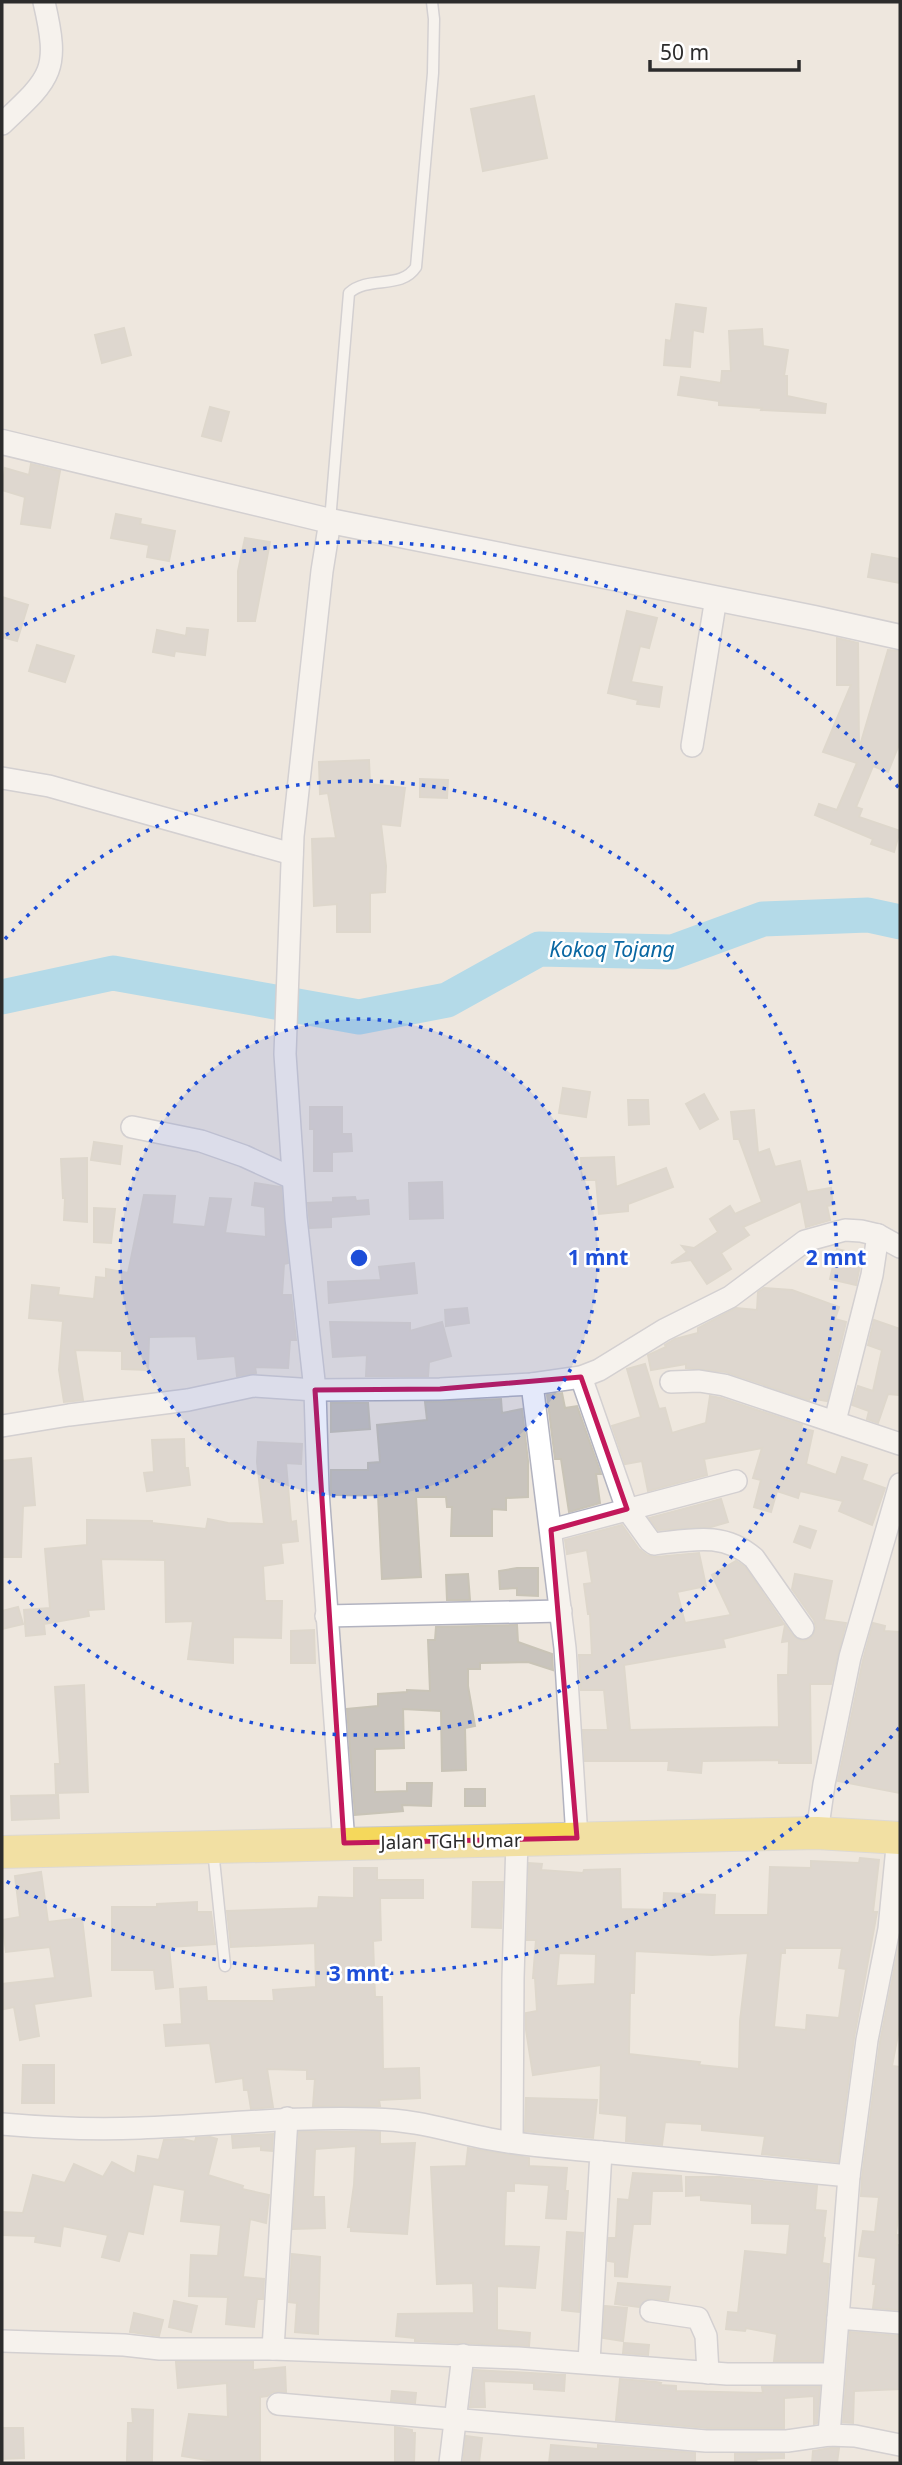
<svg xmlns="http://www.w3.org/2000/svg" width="902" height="2465" viewBox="0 0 902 2465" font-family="'Noto Sans',sans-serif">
	<rect width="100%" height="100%" fill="#eee7de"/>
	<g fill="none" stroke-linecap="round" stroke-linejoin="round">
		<polyline stroke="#6ecaf3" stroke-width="35" points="2,997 113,973 359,1017 447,1000 539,949 673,952 763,919 868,915 900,922"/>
	</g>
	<g fill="#c9c4bd" stroke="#c9c4b7" stroke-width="2" fill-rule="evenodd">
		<polygon points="534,96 547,158 483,171 471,109"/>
		<polygon points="676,304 706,308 703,332 693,330 690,367 664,365 666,340 671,341"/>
		<polygon points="124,328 131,355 102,363 95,335"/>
		<polygon points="762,329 763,346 788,350 784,376 787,376 787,396 826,404 825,413 761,410 762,408 719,405 719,401 678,395 681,377 721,383 722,371 731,371 729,331"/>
		<polygon points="210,407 229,412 221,441 202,436"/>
		<polygon points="31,464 60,471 50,528 21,524 25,497 2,490 5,468 29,475"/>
		<polygon points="116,514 141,519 140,524 175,531 169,561 147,557 149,545 111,538"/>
		<polygon points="245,538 270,542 255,621 238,621 238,571"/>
		<polygon points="872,554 900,559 900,583 868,577"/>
		<polygon points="2,597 28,605 17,641 2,637"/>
		<polygon points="627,611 657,618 649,648 640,646 631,682 662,687 659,707 637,704 638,700 608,693"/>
		<polygon points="187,628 208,630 205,655 175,651 174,656 153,652 157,630 186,636"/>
		<polygon points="837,638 858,643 859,749 888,650 900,651 900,742 888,772 873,766 856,807 862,809 859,817 900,831 894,852 871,844 873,839 815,815 819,804 837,810 857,763 823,752 851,685 837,685"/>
		<polygon points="37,645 74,656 65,682 29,671"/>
		<polygon points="369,760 370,784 405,788 400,826 381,824 386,866 385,892 370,893 370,932 337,932 337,904 314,906 312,839 336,838 328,793 320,794 319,762"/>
		<polygon points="420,779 448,780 447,798 420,797"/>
		<polygon points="563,1088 590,1092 586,1117 559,1113"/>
		<polygon points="704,1094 718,1119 700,1129 686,1104"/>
		<polygon points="628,1100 648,1100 649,1124 629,1125"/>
		<polygon points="310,1107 342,1107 342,1134 351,1134 352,1151 332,1152 332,1171 314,1171 314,1129 310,1129"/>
		<polygon points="754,1110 758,1153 769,1149 775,1167 800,1161 807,1192 831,1188 833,1205 827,1206 830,1220 806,1227 801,1201 743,1227 749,1235 721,1253 731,1269 707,1284 691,1260 671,1263 687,1252 682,1246 694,1248 718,1232 710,1219 730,1206 735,1214 762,1202 739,1139 734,1139 731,1112"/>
		<polygon points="94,1142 122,1146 120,1164 91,1160"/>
		<polygon points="614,1157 616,1187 666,1168 673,1187 628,1204 628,1211 599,1214 596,1180 582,1180 581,1158"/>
		<polygon points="87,1158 87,1222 64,1220 65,1198 63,1198 61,1159"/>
		<polygon points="442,1182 443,1218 410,1219 409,1183"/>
		<polygon points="255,1183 281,1187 288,1263 284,1264 282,1295 291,1295 296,1340 290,1340 288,1368 255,1367 256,1373 237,1376 235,1356 198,1359 196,1336 149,1337 148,1370 122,1369 122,1351 75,1350 83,1400 64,1402 59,1370 63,1321 29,1318 32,1285 59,1288 58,1295 94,1299 96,1277 106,1278 106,1269 128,1273 144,1195 175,1196 172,1224 205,1227 210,1198 231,1199 225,1233 266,1237 265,1207 252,1205"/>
		<polygon points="355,1197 356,1201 368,1200 369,1214 331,1217 331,1227 310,1228 308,1203 333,1202 333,1198"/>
		<polygon points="94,1208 115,1209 111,1243 94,1242"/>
		<polygon points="837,1249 862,1255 856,1285 830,1279"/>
		<polygon points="414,1263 417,1293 329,1303 328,1282 381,1280 379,1267"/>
		<polygon points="764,1288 792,1290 839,1307 835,1319 846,1322 827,1401 810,1398 809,1400 726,1372 686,1368 686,1364 651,1370 648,1355 666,1347 665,1345 675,1339 698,1333 698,1328 736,1308 757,1310 758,1292"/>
		<polygon points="467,1308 469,1323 446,1326 445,1310"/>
		<polygon points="874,1320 900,1329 900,1384 898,1395 888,1394 878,1423 867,1419 869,1411 852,1405 858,1386 873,1391 882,1350 868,1345"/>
		<polygon points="330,1322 410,1323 410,1331 442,1322 451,1356 429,1362 428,1376 366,1376 367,1355 333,1357"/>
		<polygon points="645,1364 659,1409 665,1408 672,1433 706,1423 710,1396 721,1398 802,1425 801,1428 813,1431 806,1464 836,1475 842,1457 867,1465 862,1480 885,1488 872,1525 839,1511 843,1501 800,1491 798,1498 777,1491 771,1512 754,1507 761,1480 753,1478 762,1448 704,1459 707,1475 648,1491 642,1461 625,1464 612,1426 641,1417 627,1369"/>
		<polygon points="562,1393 565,1408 577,1406 601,1474 596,1474 600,1503 569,1512 561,1459 555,1459 547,1395"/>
		<polygon points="501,1399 502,1413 522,1409 528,1461 528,1497 506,1498 506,1510 492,1509 492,1536 451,1536 452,1507 447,1507 446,1497 416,1497 421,1577 382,1579 378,1495 331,1495 331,1470 368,1470 368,1463 380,1462 377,1425 427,1420 425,1402"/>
		<polygon points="331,1403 368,1403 370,1429 331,1432"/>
		<polygon points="184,1439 185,1468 188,1468 190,1485 147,1491 144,1473 154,1472 152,1440"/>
		<polygon points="258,1442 302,1444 301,1464 286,1463 291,1522 296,1521 298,1541 281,1543 283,1563 263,1566 265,1601 282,1601 281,1638 233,1637 233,1663 188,1659 193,1621 166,1622 165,1560 101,1559 104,1609 88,1610 89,1616 44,1624 45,1634 26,1636 24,1610 50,1608 45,1549 87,1545 87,1520 152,1521 152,1523 206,1529 208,1519 228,1523 264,1524 257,1462"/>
		<polygon points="31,1458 35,1505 23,1506 21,1557 2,1557 2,1461"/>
		<polygon points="721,1499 728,1522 711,1527 658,1530 649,1518"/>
		<polygon points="622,1525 639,1549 647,1555 656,1557 699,1553 706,1586 677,1592 685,1623 731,1615 712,1575 736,1561 745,1567 784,1624 723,1639 725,1647 624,1665 630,1730 779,1727 778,1675 788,1675 789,1641 782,1642 785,1625 793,1636 803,1641 811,1638 816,1628 814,1620 792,1589 795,1574 832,1581 824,1620 846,1623 831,1684 810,1684 811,1763 779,1763 779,1760 702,1761 701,1773 668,1770 669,1761 585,1761 583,1730 608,1730 604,1690 581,1690 579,1655 592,1655 590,1614 588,1614 584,1584 592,1583 587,1550 567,1554 565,1540"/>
		<polygon points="800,1526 816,1531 810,1548 794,1542"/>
		<polygon points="517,1568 538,1568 538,1596 517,1595 517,1588 500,1589 499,1571"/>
		<polygon points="468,1574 470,1600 447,1600 446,1575"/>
		<polygon points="18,1607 23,1624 2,1629 2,1611"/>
		<polygon points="873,1623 885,1626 884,1631 900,1632 900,1724 897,1741 900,1742 900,1793 838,1781 863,1660"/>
		<polygon points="517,1625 518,1642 552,1654 553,1670 528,1662 480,1663 480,1669 468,1669 468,1686 475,1726 465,1728 466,1770 442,1771 441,1711 403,1709 404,1748 375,1749 375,1792 407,1791 407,1783 432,1783 431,1806 402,1805 403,1811 355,1815 347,1709 378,1706 378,1694 407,1692 407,1690 430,1691 428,1640 435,1640 436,1627"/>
		<polygon points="314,1630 315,1663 291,1663 291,1631"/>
		<polygon points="84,1685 88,1792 56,1793 55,1764 60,1764 55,1687"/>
		<rect x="465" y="1789" width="20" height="17"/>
		<polygon points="58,1795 59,1818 12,1820 11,1796"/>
		<path d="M860 1858 879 1860 873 1912H877L854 2038 838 2162 762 2154 765 2136 702 2130V2124L665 2122 662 2145 626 2141 627 2116 600 2113 601 2065 533 2075 526 2030V2013L537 2011 535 1978H533L536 1940H527L529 1863 542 1864 541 1870 583 1873 584 1870 620 1869 621 1909 663 1910 664 1893 715 1895 714 1915H768L770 1867 811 1868V1861L859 1863ZM785 1948H842L839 1968 846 1969 839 2018 807 2015 806 2030 774 2027 781 1953H785ZM635 1951 712 1955 748 1953 740 2021 739 2069 699 2065 700 2062 629 2054 630 1993H634ZM559 1953 596 1954 595 1984 556 1986Z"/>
		<polygon points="354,1868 377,1868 377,1880 423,1880 423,1898 380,1898 381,1940 373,1941 375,1997 382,1997 383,2069 419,2068 420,2098 379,2100 380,2106 313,2106 315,2079 307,2079 307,2070 267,2069 273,2107 251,2109 248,2090 244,2090 243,2078 216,2082 210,2043 166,2046 164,2025 182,2024 180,1989 206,1987 207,2001 274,2001 273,1990 316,1987 315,1943 231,1947 227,1911 318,1908 319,1897 354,1898"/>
		<polygon points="41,1872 48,1922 82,1918 91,1996 34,2004 39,2036 20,2040 14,2007 4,2009 2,1984 55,1978 50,1947 6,1952 2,1920 20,1917 15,1876"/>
		<polygon points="473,1882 503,1882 501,1928 472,1927"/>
		<polygon points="197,1902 197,1912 211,1912 215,1944 169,1947 173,1987 156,1989 154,1970 112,1970 112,1907 157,1907 157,1904"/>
		<polygon points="900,1940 900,2024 892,2066 900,2067 900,2197 896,2235 898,2235 897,2245 900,2245 900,2310 873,2308 876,2284 873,2284 876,2258 859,2256 863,2231 875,2232 879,2197 861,2196 862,2177 880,2042"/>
		<polygon points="23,2065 54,2065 54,2103 22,2103"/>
		<polygon points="526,2098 597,2100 593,2138 525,2131"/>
		<polygon points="299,2132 380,2132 380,2144 415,2143 407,2234 351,2231 351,2227 348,2227 354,2185 356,2146 315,2149 313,2197 324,2197 325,2228 293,2229"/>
		<polygon points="273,2134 272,2151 261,2150 261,2146 233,2148 232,2136"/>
		<polygon points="210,2137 217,2139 208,2175 243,2186 242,2189 269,2195 266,2223 250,2219 243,2277 264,2279 263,2299 257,2299 254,2327 226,2324 228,2297 189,2296 191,2255 218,2256 221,2225 181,2221 185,2190 153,2184 143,2234 128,2231 119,2261 102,2257 108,2235 63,2226 60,2246 35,2242 36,2236 2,2235 2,2212 23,2213 33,2175 65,2183 74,2164 103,2177 112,2162 135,2174 138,2156 159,2160 164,2140 183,2139 195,2142 196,2138"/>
		<polygon points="468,2148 529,2158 529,2166 567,2168 565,2191 568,2191 566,2219 546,2218 549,2185 514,2183 514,2191 506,2191 504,2246 539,2247 535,2288 497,2286 497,2330 530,2333 529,2346 415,2341 415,2338 396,2336 398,2314 474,2313 473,2283 437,2284 431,2167 466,2166"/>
		<polygon points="633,2173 681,2176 682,2191 652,2191 650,2224 633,2224 627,2277 615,2276 615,2262 608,2261 609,2238 616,2238 618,2199 629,2200"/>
		<polygon points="686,2177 720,2177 817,2186 815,2210 826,2211 823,2237 825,2238 822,2263 829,2264 822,2361 774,2361 777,2334 746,2328 745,2331 726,2329 728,2312 738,2313 745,2251 787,2255 790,2224 752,2223 752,2204 701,2200 701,2195 686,2196"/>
		<polygon points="567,2232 583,2233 579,2312 562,2310"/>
		<polygon points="292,2254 320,2257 318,2334 295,2332 297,2303 289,2302"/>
		<polygon points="618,2283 670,2287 668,2300 647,2299 639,2307 615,2304"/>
		<polygon points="174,2301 197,2306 191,2332 169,2327"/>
		<polygon points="605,2306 627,2308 623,2341 603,2338"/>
		<polygon points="134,2313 163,2320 159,2336 130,2332"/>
		<polygon points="850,2332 900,2336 900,2389 854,2391 853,2423 843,2422"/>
		<polygon points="624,2343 649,2345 648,2355 623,2353"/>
		<polygon points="176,2362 253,2362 253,2370 285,2367 286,2392 273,2392 267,2396 260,2397 260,2463 219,2462 182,2456 189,2414 228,2417 227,2383 178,2388"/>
		<polygon points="474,2370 565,2375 564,2391 534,2389 534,2383 484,2381 485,2407 470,2407"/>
		<polygon points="620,2379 656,2382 661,2383 660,2385 676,2386 676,2391 763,2393 762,2387 820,2387 817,2423 814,2424 814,2396 784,2398 784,2428 707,2428 616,2420"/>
		<polygon points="392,2391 416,2393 415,2403 391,2401"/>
		<polygon points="132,2409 153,2410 152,2461 127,2461 128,2423 133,2423"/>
		<polygon points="395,2427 412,2430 412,2433 415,2433 414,2463 395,2463"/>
		<polygon points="2,2428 23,2428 24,2458 2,2459"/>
		<polygon points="466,2436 482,2438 479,2463 463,2463"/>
		<polygon points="551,2445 598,2449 598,2445 695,2453 695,2463 549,2463"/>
		<polygon points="830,2448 839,2448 837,2463 812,2463 813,2451"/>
		<polygon points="735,2454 784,2454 784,2458 756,2459 757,2463 735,2463"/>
	</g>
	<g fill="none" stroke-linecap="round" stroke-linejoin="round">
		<g stroke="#b2b3c0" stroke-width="13">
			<g id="service">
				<path d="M330 521 349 293C369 275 401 290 416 267L433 73 434 19 432 2"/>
				<polyline points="213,1850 225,1966"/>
			</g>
		</g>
		<g stroke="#b2b3c0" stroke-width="24">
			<g id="minor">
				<path d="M2 124C52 77 60 71 44 2"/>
				<polyline points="330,521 322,571 293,836 285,1054 296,1218 315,1390 318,1491 344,1843"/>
				<polyline points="692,746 716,598"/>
				<polyline points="2,778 49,786 292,854"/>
				<polyline points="132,1127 201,1141 244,1156 292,1178"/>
				<path d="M581 1377 627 1509 650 1541 654 1544C691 1540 723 1531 754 1558L803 1628"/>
				<polyline points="671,1382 699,1381 724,1385 900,1444"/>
				<polyline points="532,1384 565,1648 577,1838"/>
				<polyline points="835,1421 872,1275 878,1235"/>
				<polyline points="2,1426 69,1415 188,1400 253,1386 315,1390 440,1389 532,1384 581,1377 599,1370 664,1330 730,1297 805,1241 845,1230 861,1231 878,1235 900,1247"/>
				<polyline points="551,1530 736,1481"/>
				<polyline points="326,1616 561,1611"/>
				<polyline points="817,1833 824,1784 850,1657 900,1484"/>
				<path d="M2 2124C48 2128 94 2130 140 2128 219 2125 296 2116 374 2119 418 2120 448 2131 490 2139 526 2146 564 2148 601 2152L589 2362"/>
				<polyline points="512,2142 513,1978 517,1839"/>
				<polyline points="601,2152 849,2176"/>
				<polyline points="651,2311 698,2318 706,2336 708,2373"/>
				<polyline points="838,2318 900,2323"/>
				<polyline points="2,2341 124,2345 160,2349 273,2349 287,2118"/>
				<polyline points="273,2349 518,2358 727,2374 832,2374"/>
				<polyline points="278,2404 706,2441 787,2441 829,2435 855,2436 900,2445"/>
				<polyline points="829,2435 849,2176 867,2040 889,1929 898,1837"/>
				<polyline points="450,2463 463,2355"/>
			</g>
		</g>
		<g stroke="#b2b3c0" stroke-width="27">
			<polyline id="tertiary" points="2,442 330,521 814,618 900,637"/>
		</g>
		<g stroke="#c8c8c8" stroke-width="34">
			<polyline id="primary" points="2,1852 817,1833 900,1838"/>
		</g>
		<use href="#service" stroke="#fff" stroke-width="10"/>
		<use href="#minor" stroke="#fff" stroke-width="21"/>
		<use href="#tertiary" stroke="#fff" stroke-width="24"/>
		<use href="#primary" stroke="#f5d85b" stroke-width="32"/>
	</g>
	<path d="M0 0H902V2465H0ZM581 1377 627 1509 551 1530 577 1838 344 1843 315 1390 440 1389Z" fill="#eee7de" fill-opacity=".55" fill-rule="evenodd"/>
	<path fill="none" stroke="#c2185b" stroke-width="5" stroke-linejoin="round" d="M581 1377 627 1509 551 1530 577 1838 344 1843 315 1390 440 1389Z"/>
	<circle cx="359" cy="1258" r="239" fill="#1d4ed8" fill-opacity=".12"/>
	<g fill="none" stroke="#1d4ed8" stroke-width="3.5" stroke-dasharray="3.5 7">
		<circle cx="359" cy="1258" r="239"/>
		<path d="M5 939A477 477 0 1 1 5 1577"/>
		<path d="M899 1728A716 716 0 0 1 6 1881M6 635A716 716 0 0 1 899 788"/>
	</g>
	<g text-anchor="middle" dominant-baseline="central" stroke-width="5" stroke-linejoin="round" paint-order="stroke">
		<g font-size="19" fill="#2c2c2c" stroke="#fff">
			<text transform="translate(451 1841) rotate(-1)">Jalan TGH Umar</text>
		</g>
		<g font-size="21" font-style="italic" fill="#0967a2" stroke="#fff">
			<text x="612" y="949">Kokoq Tojang</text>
		</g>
	</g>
	<circle cx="359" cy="1258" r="10" fill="#1d4ed8" stroke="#fff" stroke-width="3.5"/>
	<g font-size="21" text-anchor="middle" font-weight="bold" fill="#1d4ed8" stroke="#fff" stroke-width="5" stroke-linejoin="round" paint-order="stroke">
		<text x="598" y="1265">1 mnt</text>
		<text x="836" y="1265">2 mnt</text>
		<text x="359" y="1981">3 mnt</text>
	</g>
	<rect width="902" height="2465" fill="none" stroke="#2c2c2c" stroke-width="7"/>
	<path d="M650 60v10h149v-10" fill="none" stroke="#2c2c2c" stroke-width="3.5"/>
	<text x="660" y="60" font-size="21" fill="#2c2c2c" stroke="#ffffff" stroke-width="5" paint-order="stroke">50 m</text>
</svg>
